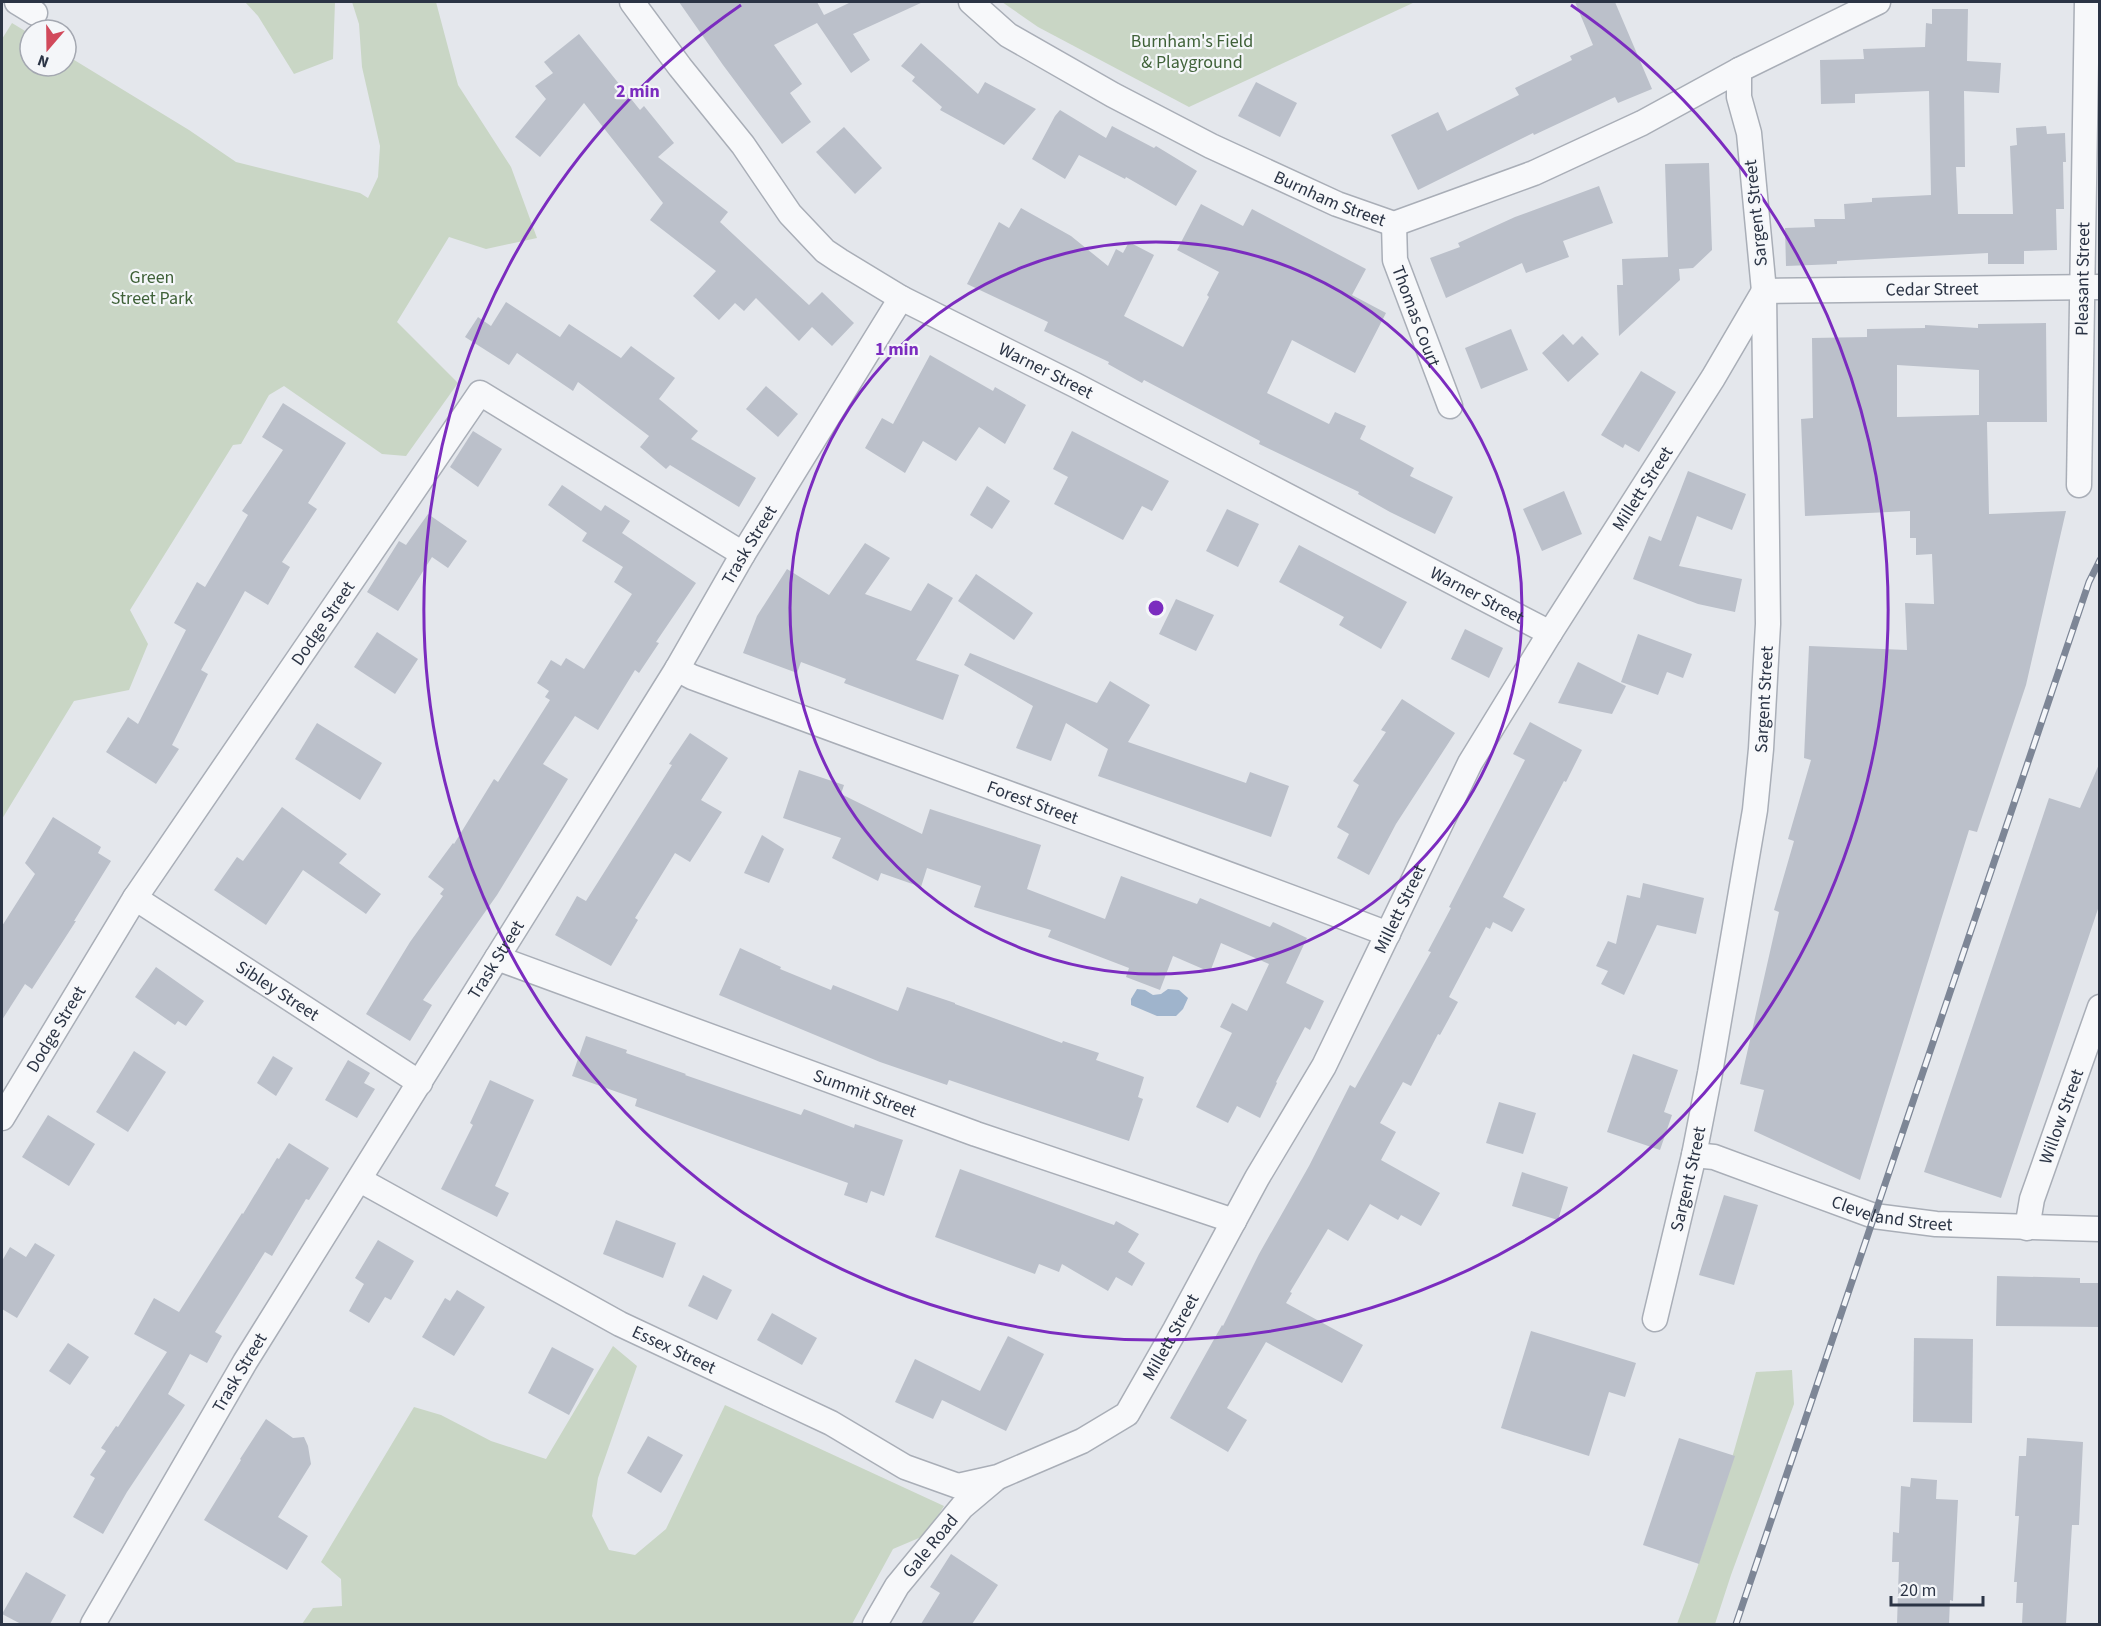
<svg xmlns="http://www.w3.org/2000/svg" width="2101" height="1626" viewBox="0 0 2101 1626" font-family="'Source Sans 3',sans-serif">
	<rect width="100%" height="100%" fill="#e4e7ec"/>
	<g fill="#c9d6c5">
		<polygon points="245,2 335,2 333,59 294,74 258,16"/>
		<polygon points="352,2 436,2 458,85 511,167 537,238 486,249 449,237 397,322 458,383 406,456 382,454 284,386 269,395 241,444 233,445 130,610 148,644 129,690 74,701 2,819 2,39 12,23 30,34 30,66 66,66 66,55 189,130 236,162 360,193 368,198 378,177 380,146 362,67 359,24"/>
		<polygon points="1002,2 1415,2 1189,107 1038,27"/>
		<polygon points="613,1346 637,1366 598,1478 592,1516 609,1550 635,1555 666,1529 725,1405 944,1506 926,1535 893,1549 852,1624 302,1624 313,1608 342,1606 341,1579 321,1562 414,1407 441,1415 491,1441 546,1459"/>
		<path d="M1792 1370 1794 1404 1731 1575 1715 1624H1677C1708 1542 1733 1458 1756 1372Z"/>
	</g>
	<polygon fill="#9fb4cc" points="1137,989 1145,990 1153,995 1161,994 1168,989 1179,990 1188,998 1183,1009 1176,1016 1157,1016 1131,1005 1131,999"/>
	<g fill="#bbc0ca" fill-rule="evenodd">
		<polygon points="679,2 817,2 824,15 851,2 923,2 853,34 870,60 851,73 817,23 774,45 802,84 790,93 811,122 782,144 723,65"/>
		<polygon points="1575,2 1615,2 1652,89 1618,103 1615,97 1534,135 1533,133 1418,190 1391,135 1438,112 1447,131 1519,95 1515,88 1572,60 1570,56 1593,45"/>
		<polygon points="1932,9 1968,9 1967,61 2001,63 1999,93 1964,91 1965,167 1956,167 1958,214 2013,214 2010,146 2017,145 2016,128 2046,126 2047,134 2065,133 2066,162 2063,162 2064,209 2056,209 2057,250 2024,251 2024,264 1988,264 1988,253 1837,261 1837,264 1786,266 1785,228 1815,227 1814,219 1845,219 1844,204 1872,202 1872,198 1931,195 1929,91 1855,94 1855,103 1821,104 1820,60 1864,59 1863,49 1925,47 1926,23 1932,24"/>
		<polygon points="579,34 640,110 644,106 674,143 658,157 728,212 720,222 809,305 822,292 854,323 832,346 812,327 799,341 756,298 744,311 735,303 719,320 693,296 716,271 650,220 663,203 584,103 540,157 515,137 546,99 535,86 553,73 544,62"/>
		<polygon points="921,43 978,94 985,82 1036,109 1004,145 940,110 942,107 912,81 915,77 901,66"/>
		<polygon points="1256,82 1297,103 1280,137 1238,116"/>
		<polygon points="1060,110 1106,138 1112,126 1154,148 1156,146 1197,171 1176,206 1126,177 1125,179 1079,155 1065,179 1032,159 1055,116"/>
		<polygon points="844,127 882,168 855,194 816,152"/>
		<polygon points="1709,163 1712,250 1693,268 1679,269 1680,280 1619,336 1617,285 1623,285 1622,259 1668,257 1665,164"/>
		<polygon points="1599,186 1613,223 1563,241 1569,257 1526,273 1522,263 1446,298 1430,258 1460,247 1458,243 1515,217"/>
		<polygon points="1201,204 1243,226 1252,209 1366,269 1352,295 1386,313 1355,373 1292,340 1267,393 1329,424 1335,412 1366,426 1360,439 1414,468 1410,476 1453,497 1435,534 1390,512 1358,494 1359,492 1259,444 1260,441 1144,380 1142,383 1108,364 1109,362 1044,331 1048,322 967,284 999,222 1009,228 1021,208 1071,236 1108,266 1116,249 1123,253 1129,242 1154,255 1124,316 1183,347 1209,297 1207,295 1219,272 1177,250"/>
		<polygon points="506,302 560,337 569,324 621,358 631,346 675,378 659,399 698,431 691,439 756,478 739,507 670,465 666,469 640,447 649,436 578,382 573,391 517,353 509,365 465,337 478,317 491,326"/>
		<path d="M2046 323 2047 422H1987L1989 514 2066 511 2026 685 1977 832 1969 830 1860 1180 1754 1131 1764 1090 1740 1084 1779 912 1774 910 1794 841 1788 839 1811 760 1804 758 1809 646 1907 650 1905 603 1934 604 1932 554 1916 555V538H1910V511L1805 516 1801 419 1813 418 1812 338 1867 337V329L1925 328V325L1978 328V324ZM1897 365 1979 370V415L1897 417Z"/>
		<polygon points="1511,329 1528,370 1481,389 1465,348"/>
		<polygon points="1563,334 1573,345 1582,336 1599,354 1568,382 1542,353"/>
		<polygon points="930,355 993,391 995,387 1026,405 1005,444 979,427 956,461 923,441 905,473 865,448 882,418 893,424"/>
		<polygon points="1641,371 1676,392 1639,452 1625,444 1623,448 1601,435"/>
		<polygon points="766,386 798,414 778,437 746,409"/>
		<polygon points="283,403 346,443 308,503 317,509 282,562 290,567 268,605 245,591 201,670 208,674 172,745 179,749 156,784 106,752 128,717 138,724 186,630 174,623 197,582 205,587 248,515 242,511 283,450 262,437"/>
		<polygon points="473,431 502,449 478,487 450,467"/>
		<polygon points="1072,431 1169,481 1152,511 1142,506 1123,540 1054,504 1068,477 1053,469"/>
		<polygon points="1688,471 1746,494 1732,530 1697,516 1679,566 1742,579 1735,612 1698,604 1633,579 1649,536 1661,541"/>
		<polygon points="562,485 601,511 605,505 630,521 622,533 696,583 656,642 659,643 639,673 635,670 598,730 575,716 543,764 568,779 497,895 423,1000 432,1005 410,1041 366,1014 410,942 443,896 440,894 444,889 428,877 453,843 454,844 494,779 498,782 550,700 545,697 549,691 537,683 551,660 561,666 566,658 584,669 632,594 614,582 623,567 582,541 587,533 548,505"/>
		<polygon points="987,486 1010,501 992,529 970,515"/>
		<polygon points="1564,491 1582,534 1542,551 1523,509"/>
		<polygon points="1227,509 1259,524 1238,567 1206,551"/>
		<polygon points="428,514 467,541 448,568 432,557 398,611 367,592 399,541 406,545"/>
		<polygon points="865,543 890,558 865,594 911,611 928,583 953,598 916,660 959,675 943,720 844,683 846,679 801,662 797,673 743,653 757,616 787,569 829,595"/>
		<polygon points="1299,545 1407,602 1381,649 1339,625 1344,617 1279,582"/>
		<polygon points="976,574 1033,613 1014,640 958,601"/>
		<polygon points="1176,599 1214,615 1196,651 1159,634"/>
		<polygon points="1465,629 1503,648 1489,678 1451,659"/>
		<polygon points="377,632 418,659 395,694 354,667"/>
		<polygon points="1638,634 1692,654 1683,678 1667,672 1658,695 1621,682"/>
		<polygon points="970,653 1097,703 1110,681 1150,705 1128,742 1246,783 1250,772 1289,786 1271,837 1098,776 1108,749 1066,723 1051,761 1016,748 1033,706 964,665"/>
		<polygon points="1578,662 1626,686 1612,714 1558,703"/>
		<polygon points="1402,699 1455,733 1396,824 1369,875 1337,858 1349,834 1337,827 1359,785 1353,781 1386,732 1381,730"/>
		<polygon points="1530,722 1582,750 1566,782 1564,781 1503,897 1525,909 1512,932 1493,922 1490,929 1486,927 1449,997 1458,1002 1440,1035 1438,1034 1411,1086 1403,1082 1380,1123 1396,1132 1381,1160 1440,1193 1421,1226 1401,1215 1398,1220 1370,1204 1348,1241 1328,1229 1290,1292 1292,1293 1286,1303 1363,1345 1342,1383 1266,1342 1227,1408 1247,1420 1228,1452 1170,1418 1222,1325 1223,1326 1259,1254 1309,1166 1350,1085 1355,1088 1431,952 1428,951 1451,908 1449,907 1525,760 1513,754"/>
		<polygon points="317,723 382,763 360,800 295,759"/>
		<polygon points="690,733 728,758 701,800 722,812 690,862 675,853 635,918 638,920 611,966 555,935 577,896 586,901 672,765 669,764"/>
		<polygon points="2100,762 2100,903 2001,1198 1924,1172 2049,798 2080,808"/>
		<polygon points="799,770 844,785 841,794 922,834 930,809 1041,845 1027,889 1105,919 1121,876 1197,904 1200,898 1270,927 1273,922 1307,938 1286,983 1324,1001 1310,1030 1305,1027 1276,1082 1277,1083 1260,1118 1237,1106 1228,1123 1196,1107 1232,1033 1220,1027 1232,1003 1247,1011 1269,964 1221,943 1210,972 1173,956 1160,990 1126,977 1129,968 1048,937 1051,930 974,907 981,886 927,868 921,887 881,873 878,881 832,858 841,838 783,818"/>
		<polygon points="282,807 347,854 339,863 381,894 366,914 303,870 266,925 214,890 237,857 243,861"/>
		<polygon points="53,817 101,847 98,853 111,861 74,921 76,921 32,989 25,984 2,1020 2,926 35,874 25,863"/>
		<polygon points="762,835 784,849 769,883 744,873"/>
		<polygon points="1643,883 1704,898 1696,934 1657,925 1624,995 1601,984 1608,971 1596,966 1608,941 1616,944 1627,895 1640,898"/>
		<polygon points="740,948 781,967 780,969 831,990 833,985 898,1011 907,987 955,1003 955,1004 1062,1043 1063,1041 1099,1053 1096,1060 1144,1077 1138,1097 1143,1099 1129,1141 949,1080 947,1085 880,1062 719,995"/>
		<polygon points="156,967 204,1001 186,1026 178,1021 175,1025 135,997"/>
		<polygon points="586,1036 627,1050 626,1053 686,1074 685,1075 801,1115 804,1109 854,1128 855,1124 903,1140 884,1196 871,1191 867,1203 844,1195 848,1183 635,1106 637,1099 572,1076"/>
		<polygon points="134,1051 166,1072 128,1132 96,1112"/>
		<polygon points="1633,1054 1678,1070 1664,1112 1672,1115 1660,1150 1607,1132"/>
		<polygon points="273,1056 293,1068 276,1096 257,1083"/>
		<polygon points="348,1060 370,1073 364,1083 375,1089 357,1118 325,1100"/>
		<polygon points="490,1080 534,1100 495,1186 509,1193 497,1217 441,1189 473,1125 470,1123"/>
		<polygon points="1499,1102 1536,1113 1523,1154 1486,1143"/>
		<polygon points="48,1115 95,1144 69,1186 22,1157"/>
		<polygon points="289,1143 329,1168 309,1200 306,1199 272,1256 265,1252 215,1332 222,1336 207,1363 190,1354 168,1394 185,1405 127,1492 103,1534 73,1517 95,1478 90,1475 106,1451 101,1448 116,1426 118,1427 167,1352 134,1334 154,1298 179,1312 242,1213 243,1214 277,1158 279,1159"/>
		<polygon points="960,1169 1114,1225 1116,1221 1139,1234 1128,1252 1145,1263 1132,1286 1116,1277 1108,1291 1062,1264 1059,1272 1039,1264 1035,1274 935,1237"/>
		<polygon points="1522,1172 1568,1187 1558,1220 1512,1206"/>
		<polygon points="1724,1195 1758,1205 1734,1285 1699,1275"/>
		<polygon points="616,1220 676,1243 663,1278 603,1254"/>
		<polygon points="378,1240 414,1261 391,1300 385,1297 369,1323 349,1311 364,1284 355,1278"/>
		<polygon points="35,1243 55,1255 17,1318 2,1309 2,1261 10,1247 26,1257"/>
		<polygon points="703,1275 732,1290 717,1320 688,1306"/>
		<polygon points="1997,1276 2080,1278 2080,1283 2100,1283 2100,1327 1996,1326"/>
		<polygon points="457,1290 485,1307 454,1356 422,1337 445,1298 450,1301"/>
		<polygon points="772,1313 817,1338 802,1365 757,1340"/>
		<polygon points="1531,1331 1636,1363 1625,1397 1609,1392 1589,1456 1501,1428"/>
		<polygon points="1008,1336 1044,1354 1006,1431 942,1400 933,1419 895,1402 915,1359 980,1391"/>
		<polygon points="1914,1338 1973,1339 1972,1423 1913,1422"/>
		<polygon points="68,1343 89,1357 70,1385 49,1371"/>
		<polygon points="552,1347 594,1369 569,1415 528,1393"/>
		<polygon points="266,1419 293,1438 304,1437 308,1446 311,1464 278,1517 308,1536 287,1570 204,1520 241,1460 240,1459"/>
		<polygon points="648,1436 683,1455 661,1493 627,1473"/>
		<polygon points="1679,1438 1735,1456 1699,1564 1643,1545"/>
		<polygon points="2027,1438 2083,1442 2079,1525 2072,1525 2066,1624 2022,1624 2023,1603 2016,1603 2017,1582 2014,1582 2019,1516 2015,1516 2019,1456 2026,1456"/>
		<polygon points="1911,1478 1937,1480 1936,1499 1958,1500 1953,1601 1950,1600 1949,1624 1897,1624 1899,1562 1892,1562 1893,1532 1899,1533 1901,1486 1910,1487"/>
		<polygon points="951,1554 998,1585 972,1624 921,1624 940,1593 930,1587"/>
		<polygon points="26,1572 66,1595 50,1624 21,1624 2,1614"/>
	</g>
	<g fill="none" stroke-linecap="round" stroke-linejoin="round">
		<g stroke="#a9aeb7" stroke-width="27">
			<g id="street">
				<polyline points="17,2 35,13"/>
				<path id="s1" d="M632 2 680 67 743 145 790 214 825 251 840 261 901 298 1075 385 1550 633"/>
				<path id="s2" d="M971 2 1008 35 1113 95 1211 146 1337 204 1394 224 1534 173 1642 123 1739 70 1878 2"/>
				<path id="s3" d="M1394 224 1395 260 1450 406"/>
				<path id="s4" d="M2079 485 2087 2"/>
				<path id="s5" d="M677 669 692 677C924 764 1157 846 1388 934"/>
				<path id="s6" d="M135 898 420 1083"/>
				<path id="s7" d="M497 958 976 1134 1234 1221"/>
				<path id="s8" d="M2 1118 135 898 480 393 743 554"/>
				<path id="s9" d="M1694 1155 1714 1157 1874 1216 1936 1224 2100 1229"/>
				<path id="s10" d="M360 1180 620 1324 831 1423 905 1467 958 1486 998 1477 1082 1441 1127 1414 1175 1330 1257 1178 1324 1066 1470 763 1550 633 1713 378 1764 291 2100 287"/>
				<path id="s11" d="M2027 1228 2032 1199 2100 1007"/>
				<path id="s12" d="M1655 1319 1694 1155 1710 1073 1755 810 1761 749 1768 624 1764 291 1749 133 1739 97V70"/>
				<path id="s13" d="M93 1624 245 1362 677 669 743 554 901 298"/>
				<path id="s14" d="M875 1624 897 1586 962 1507 994 1480"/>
			</g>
		</g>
		<use href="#street" stroke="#f7f8fa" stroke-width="24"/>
		<g stroke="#7d8696" stroke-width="7">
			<polyline id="rail" points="1736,1624 2089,582 2100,560"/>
		</g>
		<use href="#rail" stroke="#f4f6f9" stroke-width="4.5" stroke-dasharray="14" stroke-linecap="butt"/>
	</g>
	<g fill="none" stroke="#7b2cbf" stroke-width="3">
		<circle cx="1156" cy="608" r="366"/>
		<path d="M1571 5A732 732 0 1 1 741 5"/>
	</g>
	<g text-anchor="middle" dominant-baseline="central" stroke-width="4.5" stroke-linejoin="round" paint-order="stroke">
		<g font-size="18" fill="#3f6138" stroke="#f4f6f9">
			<text x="1192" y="41">Burnham's Field<tspan x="1192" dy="21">&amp; Playground</tspan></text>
			<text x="152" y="277">Green<tspan x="152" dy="21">Street Park</tspan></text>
		</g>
		<g font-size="18" fill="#2b3445" stroke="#f4f6f9">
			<text stroke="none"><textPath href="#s2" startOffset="411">Burnham Street</textPath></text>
			<text transform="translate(1756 213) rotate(-96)">Sargent Street</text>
			<text stroke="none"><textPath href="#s4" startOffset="206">Pleasant Street</textPath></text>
			<text stroke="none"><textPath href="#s10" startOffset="2318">Cedar Street</textPath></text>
			<text stroke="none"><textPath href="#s3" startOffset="96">Thomas Court</textPath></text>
			<text stroke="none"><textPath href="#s1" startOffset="567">Warner Street</textPath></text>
			<text stroke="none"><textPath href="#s10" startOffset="1918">Millett Street</textPath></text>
			<text stroke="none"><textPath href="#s13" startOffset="1263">Trask Street</textPath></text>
			<text stroke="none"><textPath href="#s1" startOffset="1053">Warner Street</textPath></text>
			<text stroke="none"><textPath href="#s8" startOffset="590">Dodge Street</textPath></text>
			<text stroke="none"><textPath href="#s12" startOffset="630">Sargent Street</textPath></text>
			<text stroke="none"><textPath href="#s5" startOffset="380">Forest Street</textPath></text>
			<text stroke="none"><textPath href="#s10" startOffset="1432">Millett Street</textPath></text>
			<text stroke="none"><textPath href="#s13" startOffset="777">Trask Street</textPath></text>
			<text stroke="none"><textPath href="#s6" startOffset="170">Sibley Street</textPath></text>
			<text stroke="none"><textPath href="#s8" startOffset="104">Dodge Street</textPath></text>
			<text stroke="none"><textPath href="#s7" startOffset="392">Summit Street</textPath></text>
			<text stroke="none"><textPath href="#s11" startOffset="117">Willow Street</textPath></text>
			<text stroke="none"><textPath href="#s12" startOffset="144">Sargent Street</textPath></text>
			<text stroke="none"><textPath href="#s9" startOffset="208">Cleveland Street</textPath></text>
			<text stroke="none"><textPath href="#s10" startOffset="946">Millett Street</textPath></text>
			<text stroke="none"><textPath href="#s10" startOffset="357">Essex Street</textPath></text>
			<text stroke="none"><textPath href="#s13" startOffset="291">Trask Street</textPath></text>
			<text stroke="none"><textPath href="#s14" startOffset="96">Gale Road</textPath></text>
		</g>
	</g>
	<circle cx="1156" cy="608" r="9" fill="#7b2cbf" stroke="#f4f6f9" stroke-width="3"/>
	<g font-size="18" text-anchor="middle" font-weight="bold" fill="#7b2cbf" stroke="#f4f6f9" stroke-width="4.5" stroke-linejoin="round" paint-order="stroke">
		<text x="638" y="97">2 min</text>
		<text x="897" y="355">1 min</text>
	</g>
	<rect width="2101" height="1626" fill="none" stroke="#2b3445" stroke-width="6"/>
	<g transform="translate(48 48) rotate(200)"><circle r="28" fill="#f4f6f9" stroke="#a4a8b1" stroke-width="1.5"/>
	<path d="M0-4.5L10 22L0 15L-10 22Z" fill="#d1495b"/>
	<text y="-9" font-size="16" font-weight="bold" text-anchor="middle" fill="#2b3445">N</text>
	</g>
	<path d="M1891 1596v9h92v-9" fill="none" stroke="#2b3445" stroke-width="3"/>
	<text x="1900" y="1596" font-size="18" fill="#2b3445" stroke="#f4f6f9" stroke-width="4.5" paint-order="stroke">20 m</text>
</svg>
